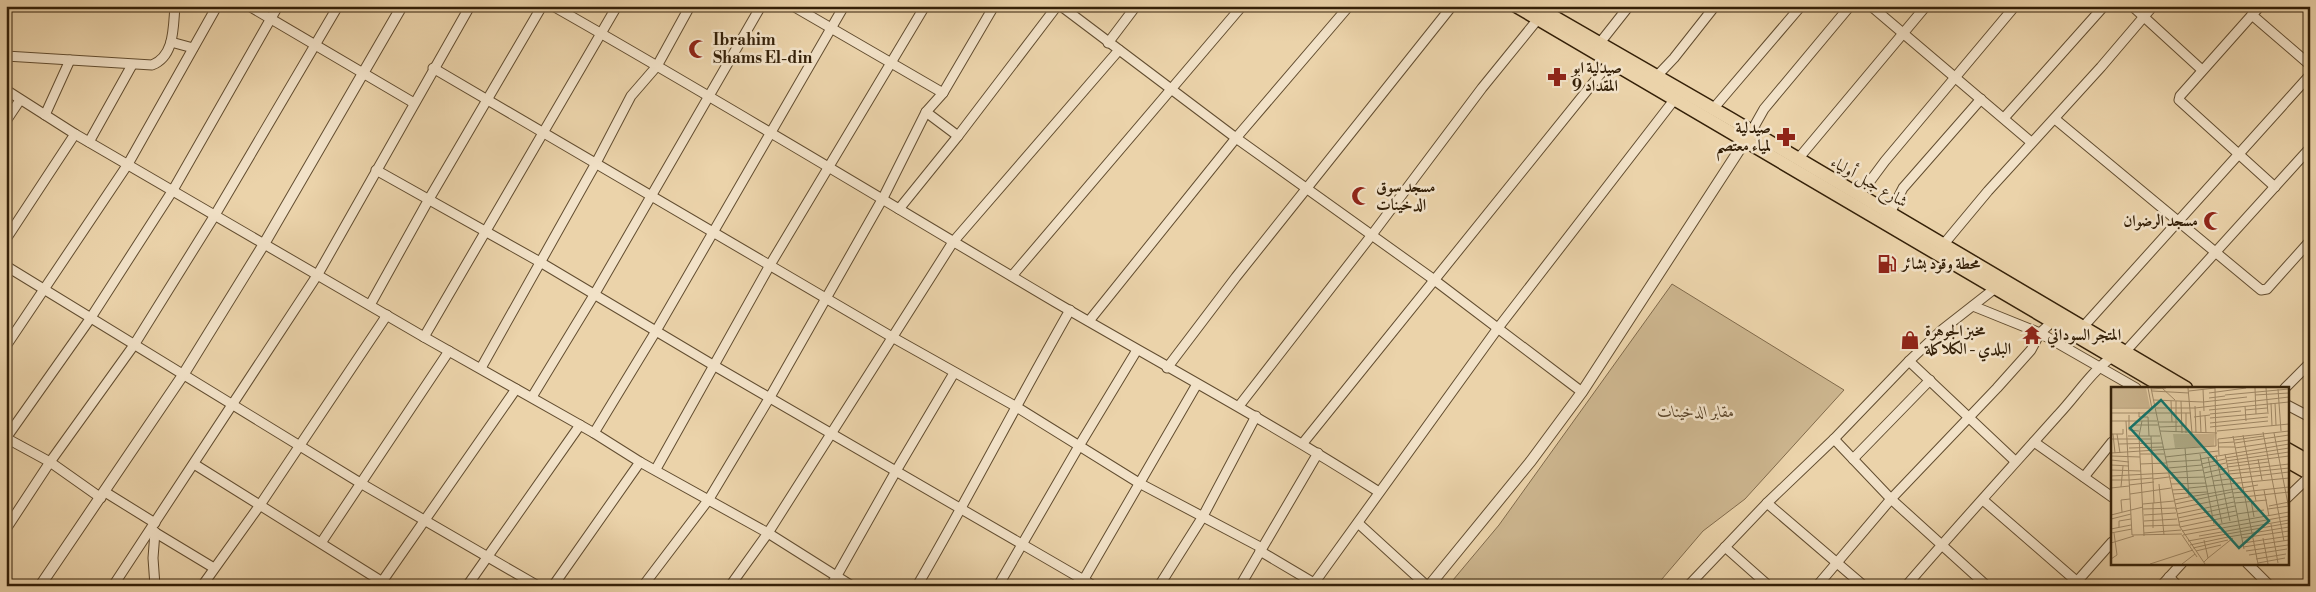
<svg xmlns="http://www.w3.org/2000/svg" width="2316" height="592" viewBox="0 0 2316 592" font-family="'Libre Bodoni',Amiri,serif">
	<rect width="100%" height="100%" fill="#ebd3aa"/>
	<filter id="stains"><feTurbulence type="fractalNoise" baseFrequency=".004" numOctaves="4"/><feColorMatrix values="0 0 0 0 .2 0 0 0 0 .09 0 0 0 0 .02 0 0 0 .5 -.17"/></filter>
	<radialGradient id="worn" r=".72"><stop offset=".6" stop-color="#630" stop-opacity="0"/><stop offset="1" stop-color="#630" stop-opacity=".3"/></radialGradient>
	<polygon fill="#ccb58e" stroke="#806a4b" points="1672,284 1844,390 1745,499 1703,531 1656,586 1448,586 1499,525"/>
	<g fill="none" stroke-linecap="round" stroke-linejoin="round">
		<g stroke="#624d30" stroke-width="11">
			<g id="minor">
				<polyline points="249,6 414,103"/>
				<path d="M553 6C722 102 888 203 1055 302 1163 365 1273 424 1379 492"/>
				<polyline points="793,6 943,93"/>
				<polyline points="1061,6 1236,138 1433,279 1582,392"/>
				<polyline points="1871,6 2031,142"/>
				<polyline points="2132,6 2202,70"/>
				<polyline points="2260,6 2180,96 2179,100 2275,187"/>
				<polyline points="2252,15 2310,65"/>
				<polyline points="171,42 193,48"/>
				<polyline points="1108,43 1136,6"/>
				<polyline points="1599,44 1629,6"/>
				<path d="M6 56 152 65C175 56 173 27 175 6"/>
				<polyline points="433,68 892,337 1015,406 1139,483 1262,548"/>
				<polyline points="1656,77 1674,58 1715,6"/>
				<polyline points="6,90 75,134 424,337 594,433 640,462 768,533 852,586"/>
				<polyline points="1713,109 1801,6"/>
				<polyline points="926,112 958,136"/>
				<polyline points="45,115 70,60"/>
				<polyline points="2004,118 2104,6"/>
				<polyline points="2055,119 2261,290 2267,289 2310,241"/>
				<polyline points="6,121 20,100"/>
				<polyline points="1751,132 1764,109 1850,6"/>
				<polyline points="89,142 132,65"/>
				<polyline points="1798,159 1926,6"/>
				<polyline points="376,170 540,262 713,365 1094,586"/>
				<polyline points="1859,196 1885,161 2015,6"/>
				<polyline points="899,209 958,136 1057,6"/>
				<polyline points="1888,217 1903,188 1981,99"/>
				<polyline points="6,239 75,134"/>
				<polyline points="1943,245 1988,191 2101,67 2153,6"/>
				<polyline points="6,266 362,484 538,586"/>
				<polyline points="1012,276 1242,6"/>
				<polyline points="370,305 429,199 542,6"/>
				<polyline points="1973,306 2040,333 2136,388"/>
				<polyline points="1089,321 1236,138 1349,6"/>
				<polyline points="2083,327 2310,75"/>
				<polyline points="424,337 617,6"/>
				<polyline points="6,346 128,164 217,6"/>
				<polyline points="2125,352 2310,148"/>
				<polyline points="1909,361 2015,461"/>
				<polyline points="481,368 596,163 631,96 657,66 690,6"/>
				<polyline points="1167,368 1236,277 1452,6"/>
				<polyline points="2285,388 2310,363"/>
				<polyline points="532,397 594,295 761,6"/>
				<polyline points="2287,405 2310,417"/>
				<polyline points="1239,406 1371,236 1482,88 1538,19"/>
				<polyline points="594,433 656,331 844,6"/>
				<polyline points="6,438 90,319 173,190 278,6"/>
				<polyline points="6,438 50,462 101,498"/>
				<polyline points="1834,439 1891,499 1987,586"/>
				<polyline points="2034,442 2112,497"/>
				<polyline points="1303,443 1610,62"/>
				<polyline points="1853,459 1930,380"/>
				<polyline points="194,464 389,586"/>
				<polyline points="656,469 770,265 925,6"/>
				<polyline points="2084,477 2112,442"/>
				<polyline points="105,492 155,523"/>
				<polyline points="2287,498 2310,476"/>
				<polyline points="1983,500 2082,586"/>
				<polyline points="1767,503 1864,586"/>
				<polyline points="1358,523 1427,586"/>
				<polyline points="6,529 50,462 134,345 215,215 338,6"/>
				<polyline points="151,530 214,568"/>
				<polyline points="155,532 153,558 155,586"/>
				<polyline points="321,543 449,351"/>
				<polyline points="1725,547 1769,586"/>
				<polyline points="1260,551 1314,583"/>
				<polyline points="2247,563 2270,586"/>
				<polyline points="2169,577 2178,586"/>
				<polyline points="113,586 318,274 470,6"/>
				<polyline points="202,586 260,505 387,315"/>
				<polyline points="379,586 516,389"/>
				<polyline points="467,586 580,425"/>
				<polyline points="553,586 640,462"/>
				<polyline points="643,586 709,499 770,397 883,198 926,112 943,93 994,6"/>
				<polyline points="730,586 768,533 953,242 1119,50"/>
				<polyline points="831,586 896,471 954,373"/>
				<path d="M917 586C970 495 1018 401 1070 310"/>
				<polyline points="998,586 1079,446 1137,350"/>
				<polyline points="1080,586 1197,384"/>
				<polyline points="1159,586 1202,518 1256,416"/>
				<polyline points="1240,586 1318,453"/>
				<polyline points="1312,586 1498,328 1674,100"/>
				<polyline points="1688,586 1767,503 1834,439 1909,361 1943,329 1998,286"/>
				<polyline points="1817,586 1891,499 1997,388 2031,350 2040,333 2053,321"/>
				<path d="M1906 586C1956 528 2007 472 2058 415 2076 396 2091 372 2112 357"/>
				<polyline points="2073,586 2112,542"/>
				<polyline points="2161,586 2182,563"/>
				<polyline points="2306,586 2310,581"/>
			</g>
		</g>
		<g stroke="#624d30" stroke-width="12">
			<g id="tertiary">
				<polyline points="40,586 183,375 264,244 402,6"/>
				<polyline points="1429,586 1531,461 1582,392 1749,135"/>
			</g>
		</g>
		<g stroke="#342008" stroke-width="15">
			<g id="primary">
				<polyline points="1516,6 2165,388"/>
				<polyline points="1535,6 1731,119 2186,388"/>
				<polyline points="2287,449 2310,462"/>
				<polyline points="2287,461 2310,474"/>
			</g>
		</g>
		<use href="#minor" stroke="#f2e2c8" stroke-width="9"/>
		<use href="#tertiary" stroke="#f2e2c8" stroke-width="10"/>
		<use href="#primary" stroke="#ebd3aa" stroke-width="12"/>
	</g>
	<defs>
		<g id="mosque-bare" transform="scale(1.5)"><path d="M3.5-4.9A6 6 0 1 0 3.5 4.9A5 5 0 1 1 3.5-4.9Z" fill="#8f2418" stroke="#f2e2c8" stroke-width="2.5" paint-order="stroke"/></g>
		<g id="pharmacy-bare" transform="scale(1.5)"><path d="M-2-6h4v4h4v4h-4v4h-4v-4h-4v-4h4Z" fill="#8f2418" stroke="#f2e2c8" stroke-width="2.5" paint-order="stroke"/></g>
		<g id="fuel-bare" transform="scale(1.5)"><path d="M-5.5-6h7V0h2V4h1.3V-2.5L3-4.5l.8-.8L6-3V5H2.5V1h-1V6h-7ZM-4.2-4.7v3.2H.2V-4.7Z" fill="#8f2418" stroke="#f2e2c8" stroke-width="2.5" paint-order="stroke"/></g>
		<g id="temple-bare" transform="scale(1.5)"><path d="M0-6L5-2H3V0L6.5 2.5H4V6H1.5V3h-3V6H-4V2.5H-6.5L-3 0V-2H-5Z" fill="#8f2418" stroke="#f2e2c8" stroke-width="2.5" paint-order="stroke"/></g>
		<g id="shop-bare" transform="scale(1.5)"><path d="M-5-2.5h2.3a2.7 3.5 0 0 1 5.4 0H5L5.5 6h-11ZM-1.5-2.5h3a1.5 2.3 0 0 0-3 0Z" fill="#8f2418" stroke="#f2e2c8" stroke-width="2.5" paint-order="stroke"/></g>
	</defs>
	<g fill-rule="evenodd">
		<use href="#mosque-bare" x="698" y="49"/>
		<use href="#pharmacy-bare" x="1557" y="77"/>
		<use href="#pharmacy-bare" x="1786" y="137"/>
		<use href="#mosque-bare" x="1361" y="196"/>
		<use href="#mosque-bare" x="2213" y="221"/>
		<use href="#fuel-bare" x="1887" y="264"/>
		<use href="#temple-bare" x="2032" y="335"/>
		<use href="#shop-bare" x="1910" y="340"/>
	</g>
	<g text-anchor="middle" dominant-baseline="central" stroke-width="5" stroke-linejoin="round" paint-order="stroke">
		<g font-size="16" font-weight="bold" fill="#342008" stroke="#f2e2c8" text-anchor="start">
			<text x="713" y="40">Ibrahim<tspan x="713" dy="18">Shams El-din</tspan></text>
			<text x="1572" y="68">صيدلية ابو<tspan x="1572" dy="18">المقداد 9</tspan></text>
			<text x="1771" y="128" text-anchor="end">صيدلية<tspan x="1771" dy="18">لمياء معتصم</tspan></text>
			<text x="1376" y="187">مسجد سوق<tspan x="1376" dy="18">الدخينات</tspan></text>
			<text x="2198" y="221" text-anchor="end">مسجد الرضوان</text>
			<text x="1902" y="264">محطة وقود بشائر</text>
			<text x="1925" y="331">مخبز الجوهرة<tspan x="1925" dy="18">البلدي - الكلاكلة</tspan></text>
			<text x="2047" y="335">المتجر السوداني</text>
		</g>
		<g font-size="16" fill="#342008" stroke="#f2e2c8">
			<text transform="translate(1869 182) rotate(30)">شارع جبل أولياء</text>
		</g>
		<g font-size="16" font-style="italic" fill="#5a452a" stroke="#f2e2c8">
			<text x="1696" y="412">مقابر الدخينات</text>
		</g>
	</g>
	<g transform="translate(2111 387)">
		<rect width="178" height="178" fill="#ebd3aa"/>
		<path d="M0 1H35L39 20H0ZM62 47H104L103 59 64 61Z" fill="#ccb58e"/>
		<path fill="none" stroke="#a28b69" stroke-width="1" d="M37 1 41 22M40 1 69 140 94 177M51 1 64 13M77 1 81 46M144 1 145 27M155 1 157 27M40 2 55 1M92 2 93 24M167 2 170 44M41 4 78 6M78 4 104 1M98 6 135 1M114 8 178 2M144 8 178 6M98 11 114 9M43 13 92 15 136 10M60 14 61 35M70 14 71 46M160 16 161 39M164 16 165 38M84 19 85 46M134 19 135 34M0 21H41M45 21H84L178 10M98 23 178 15M134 23 156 21M89 24 90 46M28 25V30H37L38 49M0 26H45M45 26H80M75 26V46M99 27 130 24M18 28V43L28 44M94 29 95 46M83 30 99 28M99 31 156 26M0 34H46M15 34 21 148 71 147M31 34 28 49 33 149M47 35H67M99 36 157 30M23 38H47M48 40 75 39M99 40 157 34M49 44 106 46M106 44 178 37M65 45V14M152 45 173 154M163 46 178 122M0 47H12V42M2 47 4 66M6 47 9 66M132 48 145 114M17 49H49M40 49 43 116M122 49 147 177M0 52H40M123 53 153 49M107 56 123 55M124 56 178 48M8 57 51 56M107 60H124M18 61 52 60M124 61 178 53M0 66 105 59 104 1M29 67H53M89 67 103 137M114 67 133 162M105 68 119 134M108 68 107 52 178 44M0 69 29 70M54 70 107 64M97 70 111 136M114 71 178 61M89 72 178 57M147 72 151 93M0 73 18 75M115 74 178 65M55 75 90 73M29 77 55 76M90 77 114 72M116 77 178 69M0 78 18 79M116 80 158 75M57 81 91 78M92 81 115 76M0 83 30 84M117 84 178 77M140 85 178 81M58 86 92 83M93 86 116 81M118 87 139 85M0 89 57 86M59 91 93 90M94 91 117 86M42 92 58 90M0 93H18M18 93 42 91M102 94 178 85M48 97 53 148M60 97 95 96M18 98 43 95M10 100 12 79M0 101 18 99M78 101 178 91M61 103 78 102M153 103 158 129M122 106 178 100M19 107 60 101M62 107 96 105M78 110 147 98M123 111 178 105M63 113 78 110 74 61M140 113 143 130M42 116V141M124 116 156 113M32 117 63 114M64 117 121 105M158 119 178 115M32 122 64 121M64 122 122 110M157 122 178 119M11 125 10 113 19 112M66 127 123 115M126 127 153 123M0 128 32 120M33 128 65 126M67 131 124 119M0 132 20 127M33 134 66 132M68 135 125 124M160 137 167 176M33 139 68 138M8 140V134L20 132M69 140 126 128M0 142 20 138M71 144 178 125M0 146 21 142M33 146 70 143M71 148 86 170M72 148 178 129M88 149 178 133M117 150 178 140M131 151 178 144M152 151 157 177M77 154 178 136M0 156 23 149M132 156 178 149M79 158 117 150M132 160 178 153M82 161 117 153M85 164 110 158M135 164 177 158M138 168 176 162M97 171 122 151M0 172 6 168 3 146M145 172 175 167M93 175 97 171 93 153M147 176 174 171M39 177 82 163M71 177 84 167"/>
		<path fill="#0f766e" fill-opacity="0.15" stroke="#0f766e" stroke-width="2.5" d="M50 13 158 134 128 161 19 41Z"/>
		<rect width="178" height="178" fill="none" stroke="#342008" stroke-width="2.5"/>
	</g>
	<rect width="2316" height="592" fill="none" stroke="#ebd3aa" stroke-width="25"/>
	<rect x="8" y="8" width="2301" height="577" fill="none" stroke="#342008" stroke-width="2.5"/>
	<rect x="12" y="12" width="2291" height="567" fill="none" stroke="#342008"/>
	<rect width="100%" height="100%" filter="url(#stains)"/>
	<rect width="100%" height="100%" fill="url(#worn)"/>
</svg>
